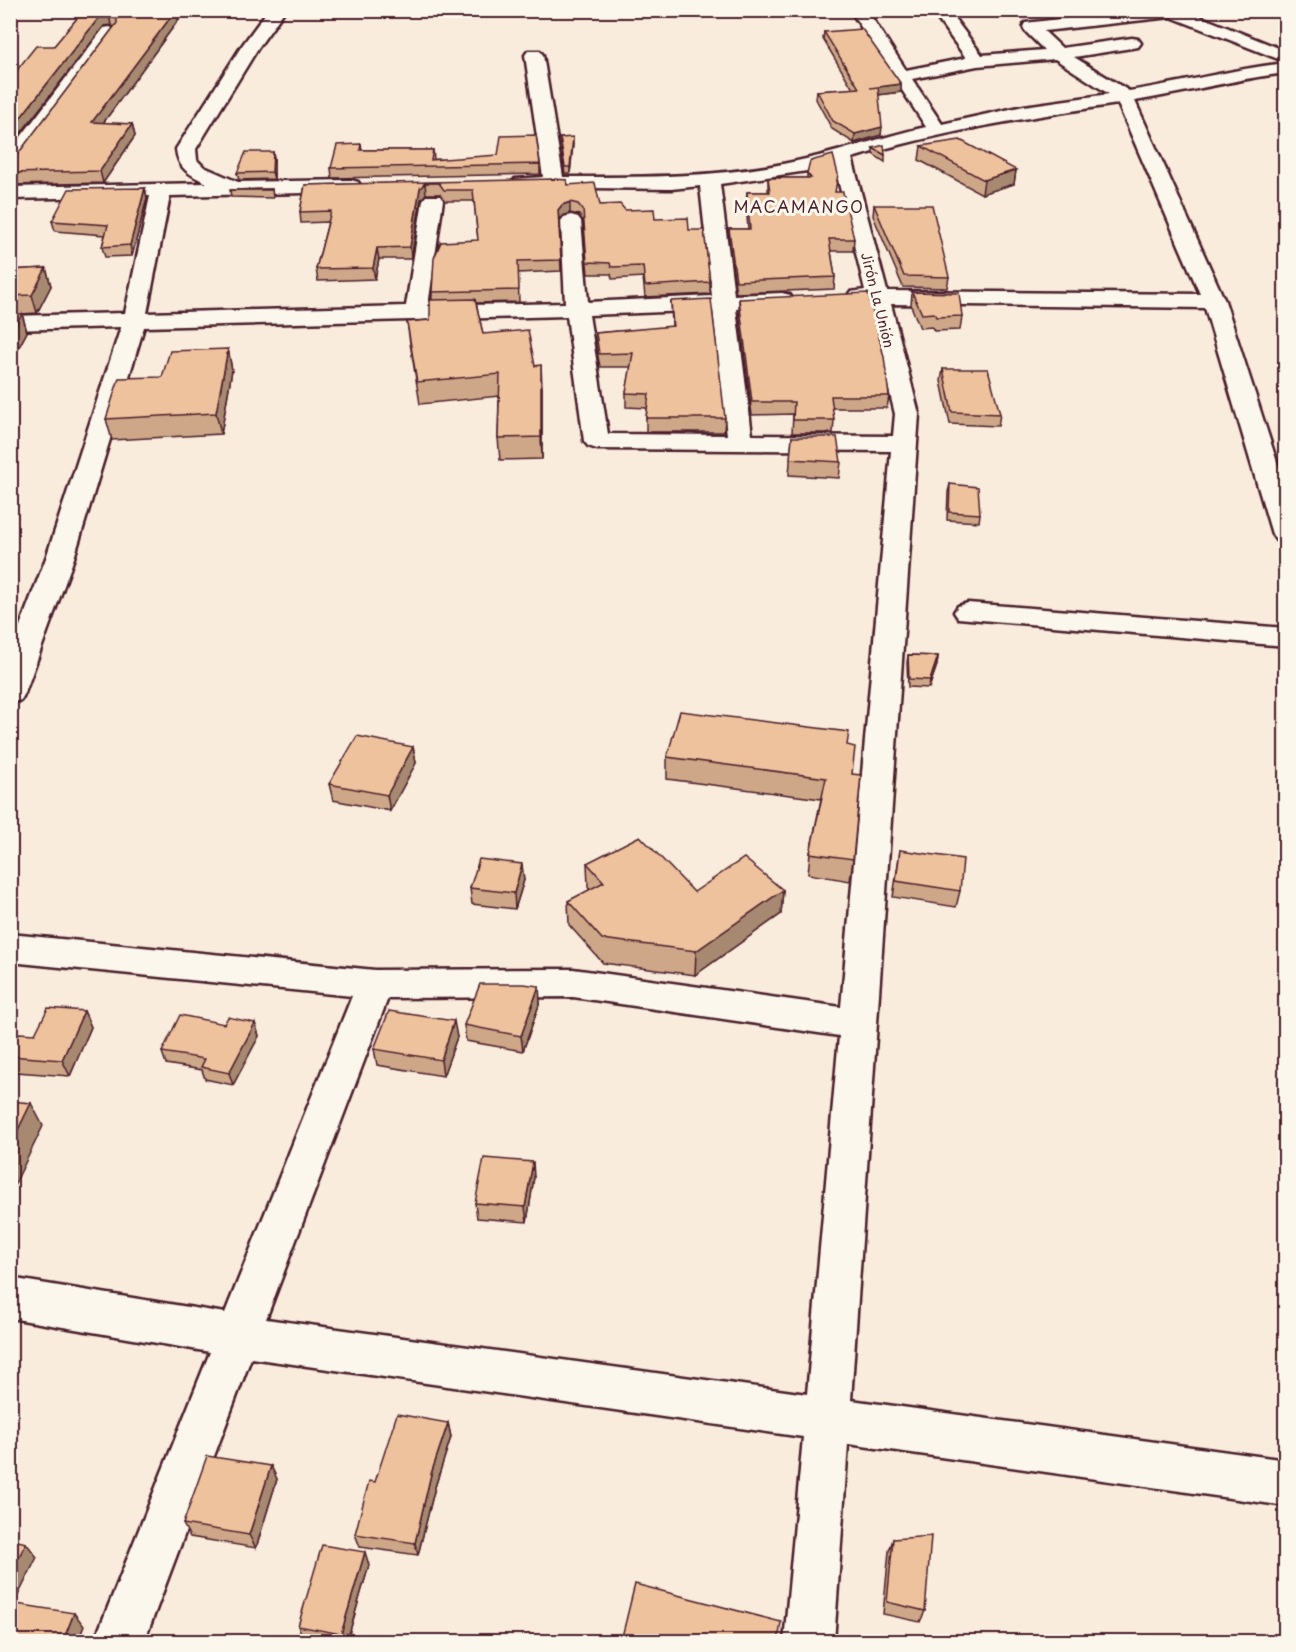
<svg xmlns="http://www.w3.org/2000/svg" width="1296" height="1652" viewBox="0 0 1296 1652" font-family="'Playpen Sans',sans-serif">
	<rect width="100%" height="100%" fill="#f9ecdc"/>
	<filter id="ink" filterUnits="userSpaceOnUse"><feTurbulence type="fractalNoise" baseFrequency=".0167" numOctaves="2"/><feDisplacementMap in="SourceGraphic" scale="12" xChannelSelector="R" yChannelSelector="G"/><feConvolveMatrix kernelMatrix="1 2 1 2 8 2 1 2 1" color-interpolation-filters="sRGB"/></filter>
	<g filter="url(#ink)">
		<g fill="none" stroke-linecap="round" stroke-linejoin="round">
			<g stroke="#4a1f2b" stroke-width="5">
				<g id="minor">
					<path d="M268 10H285L258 48 196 149 197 160 204 167 238 182 351 180 358 182 361 186 358 190 351 192 170 196 147 313 406 306 423 200 426 196H440L443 200 428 306 565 303 561 221 564 217 571 215 578 217 581 221 588 302 712 296 700 186 671 189 515 187 512 183 515 179 543 177 525 55 528 51H540L543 55 563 177C644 177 727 178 806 159 846 150 885 136 926 127L850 10H867L906 70 966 58 931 10H948L982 55 1044 50 1025 31 1023 27 1025 23 1139 10H1184L1286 51V62L1171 17 1044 31 1062 48 1132 38 1138 39 1141 43 1138 47 1074 57 1129 91C1182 83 1233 69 1286 63V73C1235 79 1186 93 1135 101L1225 301 1286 490V542L1276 540 1272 534 1205 308 891 304 919 414 851 1400 1286 1460V1506L848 1444 834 1642H784L803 1437 251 1358 144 1642H94L210 1352 10 1318V1278L225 1313 352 996 10 962V934L375 970 573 969 841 1007 891 451 597 449 588 446 584 441 567 316 144 327 74 558 25 693 21 700 10 703V652L46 558 121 327 10 330V316L125 313 150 196 10 199V187L207 183C190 175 178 169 176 149L241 47ZM1055 59 1109 94 1024 106 942 124 912 79 977 66ZM1118 104 1200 294 887 291 852 158C939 132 1028 117 1118 104ZM834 163 865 290 850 292 847 297 850 302 868 304 895 414 893 436 752 435 736 309 790 305 793 300 790 295 782 293 734 295 720 184 807 171ZM713 310 727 435 608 434 589 315ZM573 997 839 1036 807 1394 266 1319 388 998Z"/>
					<polygon points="110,27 118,32 17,169 10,171 10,151 104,28"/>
					<polygon points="968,603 1286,628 1286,646 958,618 954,612 958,606"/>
				</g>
			</g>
			<use href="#minor" fill="#fbf7ec" fill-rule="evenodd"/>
		</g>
		<g fill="#cea788" stroke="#4a1f2b" stroke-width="1.5">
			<polygon points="84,10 177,10 179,19 103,123 132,124 135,136 103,183 10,185 10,160 15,158 114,27 111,25 104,26 54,46"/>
			<polygon points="824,32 901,84 901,92 878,95 881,135 854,143 832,129 816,99 817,91 853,89 823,39"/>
			<polygon points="560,138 573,144 570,174 565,174"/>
			<polygon points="361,144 362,150 433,150 434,159 540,164 540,174 332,178 331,168"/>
			<polygon points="921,146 1016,170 1014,184 982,194 919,160"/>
			<polygon points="873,148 885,155 885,162 873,154"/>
			<polygon points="273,152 274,159 274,179 239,180 237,173"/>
			<polygon points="807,173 836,192 854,239 853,251 831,251 835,277 834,289 736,293 729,241 729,229 748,229 746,204 747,192 768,192 768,178 807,178"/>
			<polygon points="567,180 568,185 600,205 625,210 689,230 710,282 710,294 645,297 643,277 612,279 611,274 588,274 583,221 579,215 570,213 562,216 559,221 561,271 518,273 519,302 476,303 483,334 535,366 542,387 542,459 500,460 498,438 499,396 420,404 410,343 407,322 430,320 432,300 432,292 478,240 474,201 445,201 440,194 426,194 421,199 411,259 379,259 375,279 318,281 316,269 328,222 301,223 300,212 305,185"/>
			<polygon points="145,188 147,198 132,256 105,257 102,247 105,235 55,231 52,221"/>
			<polygon points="272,189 273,198 231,197 230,190"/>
			<polygon points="874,205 949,277 947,288 903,287 873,216"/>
			<polygon points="46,268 51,286 37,313 21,314 22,314 27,332 10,364 10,270"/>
			<polygon points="912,292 962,316 960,330 934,331 932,327 920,328 911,306"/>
			<polygon points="739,299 889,396 887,408 832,408 834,420 833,433 792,433 793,414 752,415 739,311"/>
			<polygon points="671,301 725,418 724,432 646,432 646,418 647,408 626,407 626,393 631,367 600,367 596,346 596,333 672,327"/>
			<polygon points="228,349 232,370 221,434 112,440 106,419 162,377"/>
			<polygon points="943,369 1000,414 998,426 950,424 941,381"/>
			<polygon points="792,437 841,462 839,478 789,475"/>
			<polygon points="950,484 980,514 979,522 947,520 948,492"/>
			<polygon points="908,655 938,656 937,665 929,688 908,687 907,663"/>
			<polygon points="847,746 852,774 853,859 850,881 808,874 810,853 821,799 667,779 667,757"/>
			<polygon points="413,747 416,763 390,811 333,800 329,784"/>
			<polygon points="900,850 960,891 956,907 893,897"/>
			<polygon points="587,863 694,892 783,890 781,914 695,975 603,963 569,925 568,901 590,890 588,887"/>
			<polygon points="524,880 515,909 472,904 470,888"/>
			<polygon points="540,1002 523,1051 466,1041 464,1025"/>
			<polygon points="84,1011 91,1027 70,1076 16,1072 10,1061 10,1051 35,1034"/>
			<polygon points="255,1023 259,1036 233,1085 205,1079 202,1070 166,1064 162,1052 224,1024"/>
			<polygon points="457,1037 443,1076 377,1065 374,1049"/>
			<polygon points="534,1177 527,1222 477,1218 475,1203"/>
			<polygon points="448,1423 451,1437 435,1487 418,1555 360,1547 355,1534 375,1482"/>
			<polygon points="271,1466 277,1479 256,1548 190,1537 183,1524"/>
			<polygon points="893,1539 925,1611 920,1622 883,1614 889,1551"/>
			<polygon points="369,1565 347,1641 326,1641 303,1637 298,1626"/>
		</g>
		<g fill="#a7886f" stroke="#4a1f2b" stroke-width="1.5">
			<polygon points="176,10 177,10 179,19 95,134 92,122"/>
			<polygon points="109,14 111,25 104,26 10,147 10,131 101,15"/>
			<polygon points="901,84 901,92 869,96 870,88"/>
			<polygon points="132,124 135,136 103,183 100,171"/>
			<polygon points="882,127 881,135 854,143 855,134"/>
			<polygon points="573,137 573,144 570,174 570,167"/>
			<polygon points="273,152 274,159 274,179 272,172"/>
			<polygon points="1016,170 1014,184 982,194 984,180"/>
			<polygon points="425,183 426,194 421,199 411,259 410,247 420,188"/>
			<polygon points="145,188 147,198 132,256 130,245"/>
			<polygon points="570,202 570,213 562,216 559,221 558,210 562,205"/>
			<polygon points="377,248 379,259 375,279 373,268"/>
			<polygon points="46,268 51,286 37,313 32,295"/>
			<polygon points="22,314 27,332 10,364 10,335"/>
			<polygon points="228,349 232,370 221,434 216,413"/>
			<polygon points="541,365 542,387 542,459 541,437"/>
			<polygon points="938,656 937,665 929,688 930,680"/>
			<polygon points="413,747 416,763 390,811 387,795"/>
			<polygon points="522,864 524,880 515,909 514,893"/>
			<polygon points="783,890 781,914 695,975 696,951"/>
			<polygon points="539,986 540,1002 523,1051 521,1036"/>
			<polygon points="84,1011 91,1027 70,1076 62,1060"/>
			<polygon points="454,1021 457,1037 443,1076 441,1060"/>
			<polygon points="255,1023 259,1036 233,1085 229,1073"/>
			<polygon points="31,1103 43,1126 10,1194 10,1146"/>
			<polygon points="533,1162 534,1177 527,1222 525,1207"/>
			<polygon points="448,1423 451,1437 435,1487 418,1555 415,1543 431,1474"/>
			<polygon points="271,1466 277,1479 256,1548 249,1535"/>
			<polygon points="26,1543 37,1557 10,1612 10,1574"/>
			<polygon points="365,1552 369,1565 347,1641 344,1641 341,1634"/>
			<polygon points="74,1613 84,1626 78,1641 63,1641"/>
		</g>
		<g fill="#efc29e" stroke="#4a1f2b" stroke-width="1.5">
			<polygon points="84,10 176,10 92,122 132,124 100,171 10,173 10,160 15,158 117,23 117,19 109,14 101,15 10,131 10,79 28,56 36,46 54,46"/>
			<polygon points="862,29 901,84 870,88 878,87 882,127 855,134 833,121 817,91 859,88 824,32"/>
			<polygon points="536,135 540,164 331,168 337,145 361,144 360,150 433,150 431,160 498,155 501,136"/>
			<polygon points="573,137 570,167 565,167 560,138"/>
			<polygon points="960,140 1016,170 984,180 921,146"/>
			<polygon points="884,145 885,155 873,148"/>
			<polygon points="246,152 273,152 272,172 237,173"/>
			<polygon points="833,155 838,174 835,192 843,192 854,239 829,239 835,277 736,281 729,229 750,229 747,192 770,192 768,178 811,178 807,173 810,161"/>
			<polygon points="554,179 567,180 567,185 595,183 600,205 620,204 625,210 654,209 655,219 688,218 689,230 704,230 710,282 645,286 643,266 611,267 610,263 587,262 583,210 578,204 570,202 562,205 558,210 561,260 518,261 519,290 432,292 434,258 441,242 478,240 473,190 444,190 439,183 425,183 420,188 410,247 377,248 373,268 316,269 331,211 300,212 305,185"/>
			<polygon points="145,188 130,245 102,247 108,225 52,221 69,189"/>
			<polygon points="272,189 272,190 230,190"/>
			<polygon points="874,205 932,205 949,277 904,276"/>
			<polygon points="46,268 32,295 10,296 10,270"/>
			<polygon points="912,292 959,293 962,316 936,317 934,313 922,314"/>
			<polygon points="868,293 884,357 889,396 831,396 834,420 793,420 794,402 752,402 739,299"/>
			<polygon points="475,299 483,334 528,330 535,366 541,365 541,437 498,438 500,374 417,382 407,322 430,320 430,300"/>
			<polygon points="711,299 725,418 646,418 649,394 626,393 633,353 599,354 596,333 673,326 671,301"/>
			<polygon points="10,314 22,314 10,335"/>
			<polygon points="228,349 216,413 106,419 119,378 162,377 170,351"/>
			<polygon points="943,369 988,369 1000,414 952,412"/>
			<polygon points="792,437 837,437 841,462 790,459"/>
			<polygon points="950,484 978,487 980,514 949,512"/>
			<polygon points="908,655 938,656 930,680 909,679"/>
			<polygon points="680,711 849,732 847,745 855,747 852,774 861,775 853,859 810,853 826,778 667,757"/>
			<polygon points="357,736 413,747 387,795 329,784"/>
			<polygon points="640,836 694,892 744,858 783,890 696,951 602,939 568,901 604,882 587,863"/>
			<polygon points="900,850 963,859 960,891 896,881"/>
			<polygon points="479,859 522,864 514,893 470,888"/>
			<polygon points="480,984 524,984 539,986 521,1036 464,1025"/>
			<polygon points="48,1008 84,1011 62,1060 10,1056 10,1051 19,1033 35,1034"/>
			<polygon points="389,1011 454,1021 441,1060 374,1049"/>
			<polygon points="180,1015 224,1024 228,1017 255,1023 229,1073 201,1067 205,1059 162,1052"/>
			<polygon points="10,1101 31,1103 10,1146"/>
			<polygon points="484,1158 533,1162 525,1207 475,1203"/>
			<polygon points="397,1414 448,1423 431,1474 415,1543 355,1534 369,1481 375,1482"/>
			<polygon points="207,1456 271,1466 249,1535 183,1524"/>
			<polygon points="931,1536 925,1611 887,1602 893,1539"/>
			<polygon points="10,1539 26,1543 10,1574"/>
			<polygon points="322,1545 365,1552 341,1634 298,1626"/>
			<polygon points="635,1584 781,1622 778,1641 621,1641"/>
			<polygon points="10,1603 74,1613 63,1641 10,1641"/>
		</g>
	</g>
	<g text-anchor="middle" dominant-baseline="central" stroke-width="6" stroke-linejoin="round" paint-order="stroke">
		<g font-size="14" fill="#4a1f2b" stroke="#fbf7ec">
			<text transform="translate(878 300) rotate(76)">Jirón La Unión</text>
		</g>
		<g font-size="16" letter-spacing="1.5" fill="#4a1f2b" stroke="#fbf7ec">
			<text x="799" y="206">MACAMANGO</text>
		</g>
	</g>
	<rect width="1296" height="1652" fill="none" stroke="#fbf7ec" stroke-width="36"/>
	<rect x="18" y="18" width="1260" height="1616" fill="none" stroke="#4a1f2b" stroke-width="2" filter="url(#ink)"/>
</svg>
